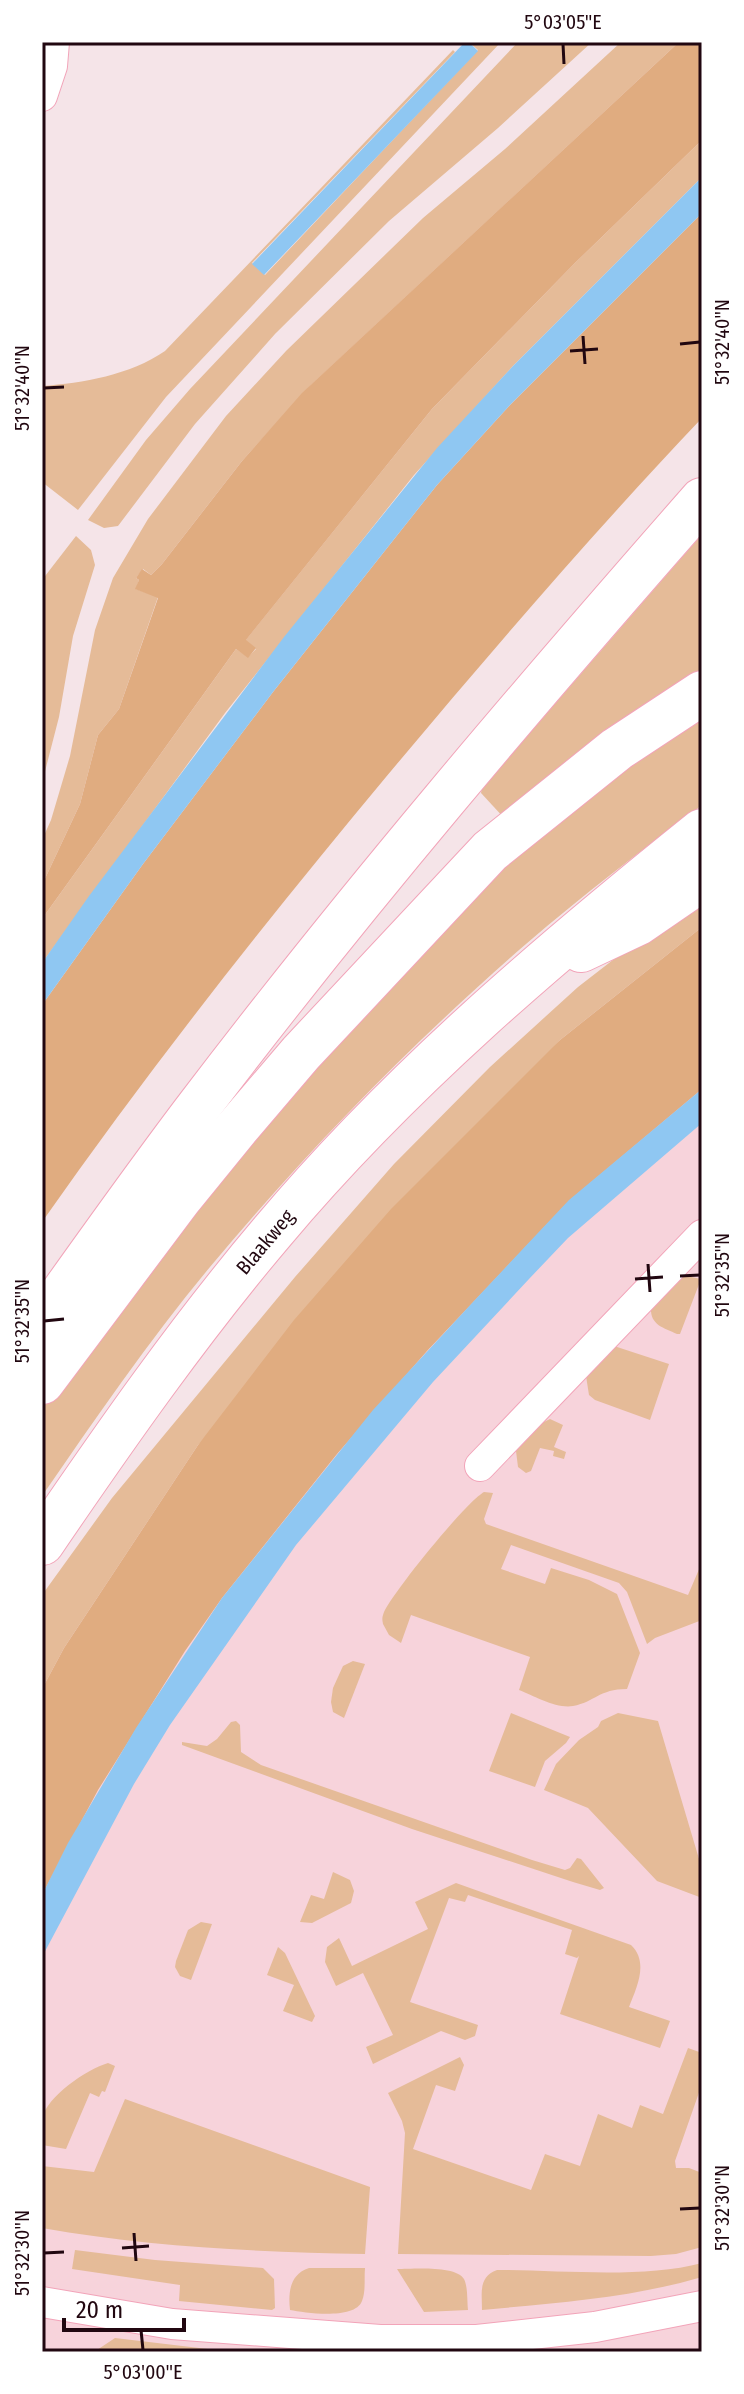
<svg xmlns="http://www.w3.org/2000/svg" width="744" height="2394" viewBox="0 0 744 2394" font-family="'Fira Sans Condensed',sans-serif">
	<rect width="100%" height="100%" fill="#f5e4e8"/>
	<polygon fill="#f7d3db" points="702,1078 702,2352 42,2352 42,1852 222,1570 615,1136"/>
	<g fill="#e5bb98">
		<path d="M469 42H501L166 397 78 510 42 482V386C83 383 130 375 165 351L453 50 455 52 252 263 265 275 478 50Z"/>
		<polygon points="518,42 592,42 498,128 389,221 275,334 195,424 118,526 104,528 88,520 146,440 190,389"/>
		<polygon points="621,42 679,42 311,385 242,461 162,564 151,575 143,569 136,578 139,580 136,589 158,597 119,709 98,735 80,804 42,885 42,840 51,820 70,756 95,630 113,578 148,519 226,416 286,351 423,218 505,149"/>
		<polygon points="702,140 702,177 513,366 414,475 225,713 42,963 42,919 236,649 248,657 256,649 245,641 432,409 575,263"/>
		<polygon points="702,534 702,674 505,819 481,793 482,788"/>
		<polygon points="76,536 91,550 95,565 73,636 59,717 42,783 42,580"/>
		<path d="M702 713V805C642 850 583 895 526 944 413 1042 306 1152 210 1267 149 1340 96 1418 42 1496V1407L99 1328 259 1122 507 862 565 812Z"/>
		<polygon points="702,891 702,927 560,1040 198,1445 64,1648 42,1689 42,1595 112,1498 295,1277 394,1164 490,1067 578,987"/>
		<path d="M682 1275 701 1279 680 1334H677C664 1328 650 1325 651 1308Z"/>
		<polygon points="614,1346 669,1364 650,1420 595,1400 589,1395 586,1376"/>
		<polygon points="550,1419 563,1425 554,1447 566,1452 564,1459 553,1456 554,1451 540,1448 531,1471 526,1473 518,1467 516,1451 542,1423"/>
		<path d="M484 1492 493 1493 484 1519 486 1524 688 1595 700 1567H702V1620L655 1638 647 1644 627 1592 619 1583 511 1545 501 1569 545 1584 551 1568 589 1580 617 1594 640 1653 627 1689C599 1689 595 1702 573 1706 557 1709 534 1696 519 1690L530 1657 411 1615 401 1643 389 1635 383 1624C382 1618 382 1618 384 1612 394 1591 465 1503 484 1492Z"/>
		<polygon points="353,1661 365,1664 344,1718 333,1712 331,1702 333,1688 343,1666"/>
		<polygon points="511,1713 570,1737 566,1743 545,1761 535,1787 489,1771"/>
		<polygon points="618,1713 658,1721 702,1869 702,1898 657,1881 588,1808 544,1790 556,1764 579,1740 598,1727 601,1721"/>
		<polygon points="236,1721 240,1725 241,1752 261,1765 532,1860 565,1870 570,1868 577,1858 581,1859 604,1888 600,1890 573,1882 412,1829 182,1745 182,1742 207,1746 217,1739 231,1722"/>
		<polygon points="333,1872 350,1880 354,1891 351,1903 312,1923 300,1922 311,1895 324,1899"/>
		<path d="M456 1883 631 1945C649 1962 637 1987 629 2007L670 2021 660 2048 560 2014 579 1956 577 1958 565 1954 572 1930 468 1895 465 1902 449 1898 410 2002 478 2025 475 2036 465 2040 441 2031 373 2064 366 2047 393 2035 363 1973 336 1986 325 1962 327 1947 339 1938 352 1966 428 1929 415 1902Z"/>
		<polygon points="201,1922 212,1924 191,1980 180,1976 175,1967 176,1961 188,1930"/>
		<polygon points="278,1947 285,1953 315,2016 312,2022 283,2011 294,1985 267,1975"/>
		<polygon points="688,2048 702,2053 702,2084 675,2161 676,2168 689,2168 702,2173 702,2247 676,2254 651,2256 398,2254 405,2133 402,2121 388,2093 460,2057 464,2065 455,2091 436,2085 413,2149 531,2190 545,2154 580,2166 598,2114 632,2128 640,2105 663,2114"/>
		<path d="M108 2063 115 2066 105 2092 102 2091 99 2097 90 2093 66 2149 42 2145C42 2137 41 2127 42 2119 46 2097 87 2069 108 2063Z"/>
		<path d="M125 2099 370 2187 365 2254C257 2252 149 2247 42 2228V2166L94 2172Z"/>
		<polygon points="75,2250 155,2260 263,2268 274,2279 275,2308 272,2310 179,2301 180,2285 72,2269"/>
		<path d="M702 2263V2277C631 2298 556 2303 482 2310 482 2293 478 2277 497 2270 559 2270 643 2279 702 2263Z"/>
		<path d="M309 2268H365C364 2278 366 2291 362 2301 355 2320 306 2313 290 2310 288 2292 290 2274 309 2268Z"/>
		<path d="M397 2269C412 2269 456 2265 464 2279 468 2287 467 2301 468 2310L424 2312Z"/>
		<polygon points="115,2338 233,2352 94,2352"/>
	</g>
	<g fill="#e0ac80">
		<polygon points="679,42 702,42 702,140 575,263 432,409 246,640 256,648 248,658 236,649 42,919 42,885 80,804 98,735 119,709 158,598 135,589 139,580 136,578 142,569 151,575 162,564 242,461 302,393"/>
		<path d="M702 213V418C592 534 488 655 386 777 266 921 150 1068 42 1222V1005L143 864 273 692 437 485 510 405Z"/>
		<polygon points="702,927 702,1089 569,1201 427,1351 337,1454 222,1598 185,1651 98,1790 42,1895 42,1689 64,1648 198,1445 294,1320 391,1209 560,1040"/>
	</g>
	<g fill="#8fc7f2">
		<polygon points="465,42 469,42 478,51 264,275 252,264"/>
		<polygon points="702,177 702,213 510,405 437,485 273,692 143,864 42,1005 42,963 89,896 284,637 437,448 513,366"/>
		<polygon points="702,1089 702,1123 568,1238 529,1279 433,1382 296,1545 170,1725 134,1784 42,1957 42,1895 68,1843 136,1728 222,1598 373,1410 473,1302 569,1200"/>
	</g>
	<g fill="none" stroke-linecap="round" stroke-linejoin="round">
		<g stroke="#f2a4b9" stroke-width="32">
			<g id="minor">
				<polyline points="42,96 52,66 54,42"/>
				<polyline points="480,1466 702,1235"/>
				<polyline points="42,2302 172,2324 380,2340 477,2340 595,2327 702,2306"/>
			</g>
		</g>
		<g stroke="#f2a4b9" stroke-width="46">
			<g id="secondary">
				<polyline points="581,950 638,923 702,879"/>
				<path d="M42 1322C94 1249 145 1177 199 1106 358 897 529 697 702 500"/>
				<polyline points="42,1382 180,1198 237,1128 301,1053 490,851 617,749 702,693"/>
				<path d="M42 1543C115 1436 189 1330 273 1231 399 1081 550 953 702 831"/>
			</g>
		</g>
		<use href="#minor" stroke="#fff" stroke-width="30"/>
		<use href="#secondary" stroke="#fff" stroke-width="44"/>
	</g>
	<path fill="none" stroke="#210710" stroke-width="3" d="M563 44 564 64M583 336 585 364M680 344 700 342M570 351 598 349M44 388 64 387M648 1264 650 1292M680 1276 700 1275M635 1279 663 1277M44 1321 64 1319M680 2209 700 2208M134 2233 136 2261M122 2248 149 2246M44 2253 64 2252M141 2330 143 2350"/>
	<g text-anchor="middle" dominant-baseline="central" stroke-width="6" stroke-linejoin="round" paint-order="stroke">
		<g font-size="20" fill="#210710" stroke="#fff">
			<text transform="translate(265 1242) rotate(-50)">Blaakweg</text>
		</g>
	</g>
	<rect width="744" height="2394" fill="none" stroke="#ffffff" stroke-width="88"/>
	<path d="M64 2318v12h120v-12" fill="none" stroke="#210710" stroke-width="4"/>
	<text x="76" y="2318" font-size="24" fill="#210710" stroke="#ffffff" stroke-width="6" paint-order="stroke">20 m</text>
	<rect x="44" y="44" width="656" height="2306" fill="none" stroke="#210710" stroke-width="3"/>
	<g font-size="20" text-anchor="middle" fill="#210710">
		<text x="563" y="29">5°03'05"E</text>
		<text transform="translate(722 342) rotate(-90)" y="7">51°32'40"N</text>
		<text transform="translate(22 388) rotate(-90)" y="7">51°32'40"N</text>
		<text transform="translate(722 1275) rotate(-90)" y="7">51°32'35"N</text>
		<text transform="translate(22 1321) rotate(-90)" y="7">51°32'35"N</text>
		<text transform="translate(722 2208) rotate(-90)" y="7">51°32'30"N</text>
		<text transform="translate(22 2253) rotate(-90)" y="7">51°32'30"N</text>
		<text x="143" y="2379">5°03'00"E</text>
	</g>
</svg>
